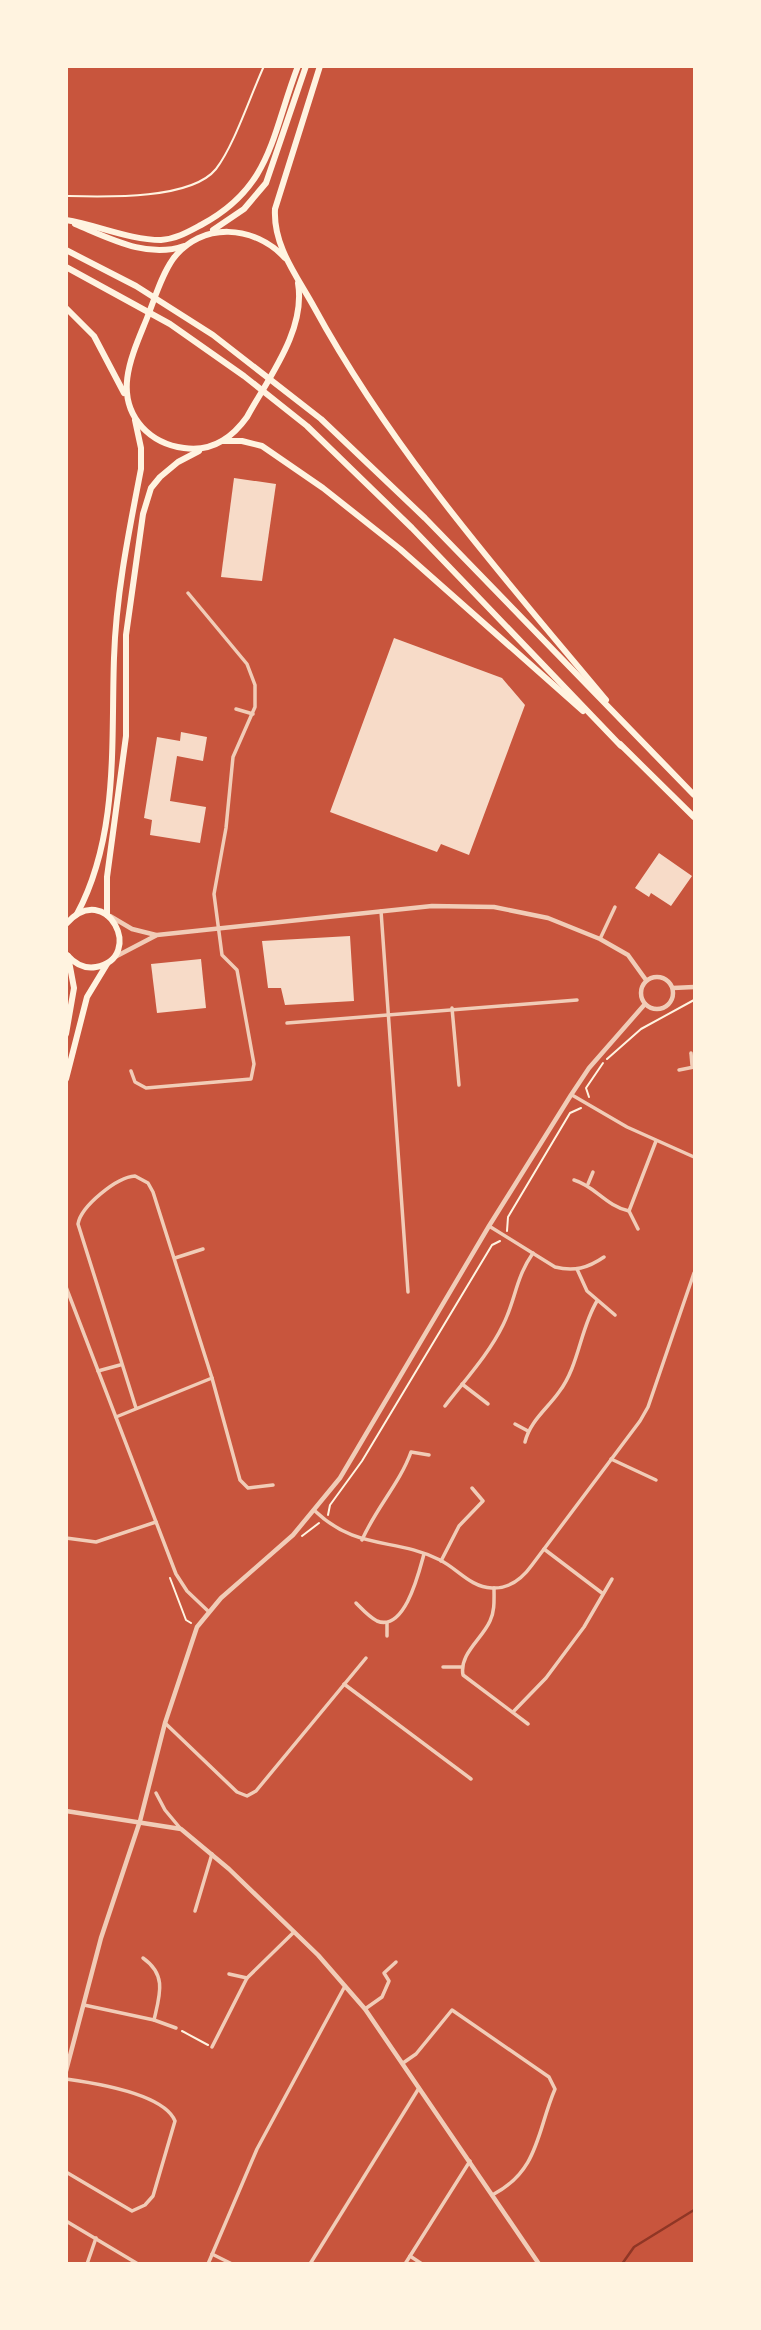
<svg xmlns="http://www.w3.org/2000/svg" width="761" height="2330" viewBox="0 0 761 2330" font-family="'Nunito Sans',sans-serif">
	<rect width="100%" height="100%" fill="#c8553d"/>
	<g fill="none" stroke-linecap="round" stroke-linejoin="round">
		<polyline stroke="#8f3625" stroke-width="2.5" points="622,2264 634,2247 694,2210"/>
	</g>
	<g fill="#f7dbc8">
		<polygon points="234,478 276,484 262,581 221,577"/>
		<polygon points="394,638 502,678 525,705 469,855 441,844 437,852 330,812"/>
		<polygon points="181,732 207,737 203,761 177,756 170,801 206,807 200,843 150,835 152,820 144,818 157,737 180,741"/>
		<polygon points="659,853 692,876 671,906 651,893 649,897 635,888"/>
		<polygon points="350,936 354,1001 285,1005 281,988 268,988 262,941"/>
		<polygon points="201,959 206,1008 157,1013 151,964"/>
	</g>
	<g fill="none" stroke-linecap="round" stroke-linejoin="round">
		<g stroke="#fff3e0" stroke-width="2">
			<path d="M66 196C105 197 191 200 216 169 234 146 251 94 264 66"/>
			<polyline points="607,1059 641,1029 694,1000"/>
			<polyline points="589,1097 586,1088 603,1063"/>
			<polyline points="507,1231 508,1217 570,1113 581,1108"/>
			<polyline points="328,1515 330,1505 362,1461 492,1245 500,1241"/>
			<polyline points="302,1536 319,1523"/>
			<polyline points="170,1578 186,1620 191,1623"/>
			<polyline points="182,2031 208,2045"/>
		</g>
		<g stroke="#f1ccb7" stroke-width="3.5">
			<polyline points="236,709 253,714"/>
			<polyline points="381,911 408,1292"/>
			<polyline points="600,939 615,907"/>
			<polyline points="452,1008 459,1085"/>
			<polyline points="287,1023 577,1000"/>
			<polyline points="691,1053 692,1065"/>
			<polyline points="679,1070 694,1067"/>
			<polyline points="131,1071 135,1082 146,1088 251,1079 254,1064 237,970 222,955 214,894 226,828 233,757 255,707 255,685 247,664 188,593"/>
			<polyline points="572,1095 627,1127 694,1157"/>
			<path d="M574 1180C595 1186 606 1206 629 1211L656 1141"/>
			<polyline points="588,1184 593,1172"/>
			<polyline points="629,1211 638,1229"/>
			<path d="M489 1226 555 1267C574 1272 588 1268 604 1257"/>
			<polyline points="175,1258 203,1249"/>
			<polyline points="577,1269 587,1291 615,1315"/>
			<polyline points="66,1287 176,1574 187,1591 208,1611"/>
			<polyline points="98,1371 120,1365"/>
			<polyline points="212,1378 240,1480 248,1488 273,1485"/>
			<polyline points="462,1384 488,1404"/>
			<path d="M445 1406C465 1380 489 1354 503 1325 516 1299 515 1279 533 1253"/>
			<path d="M116 1417 212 1378 153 1192 148 1183 135 1176C117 1177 81 1206 78 1224L136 1408"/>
			<polyline points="515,1424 528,1431"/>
			<path d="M525 1442C530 1421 547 1409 559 1392 579 1366 580 1329 597 1301"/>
			<polyline points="611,1459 656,1480"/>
			<path d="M315 1511C357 1551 394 1537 440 1560 458 1569 470 1587 492 1588 510 1589 522 1579 532 1565L640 1421 648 1407 694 1273"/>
			<polyline points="66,1538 96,1542 156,1522"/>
			<path d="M362 1540C376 1508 400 1483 411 1452L429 1455"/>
			<polyline points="544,1549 602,1593"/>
			<polyline points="441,1561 459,1526 483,1501 472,1488"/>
			<path d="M494 1588C494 1599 495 1611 490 1621 482 1639 459 1654 463 1675L528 1724"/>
			<path d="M356 1603C362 1609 369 1617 377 1621 405 1632 419 1572 424 1554"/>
			<polyline points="387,1623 387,1636"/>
			<polyline points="443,1667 462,1667"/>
			<polyline points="344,1684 471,1779"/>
			<polyline points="513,1712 546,1678 584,1627 612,1579"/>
			<polyline points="165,1723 237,1792 247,1796 256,1791 366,1658"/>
			<polyline points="156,1793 165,1810 180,1828"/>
			<polyline points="195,1911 212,1854"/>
			<path d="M143 1958C167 1975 160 1994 154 2020"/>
			<polyline points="229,1974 247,1978"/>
			<polyline points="84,2005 154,2020 176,2028"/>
			<polyline points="365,2009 382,1997 389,1981 384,1973 396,1962"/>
			<polyline points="212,2047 247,1978 294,1932"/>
			<path d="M403 2063 416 2054 452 2010 549 2077 555 2089C537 2131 539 2170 494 2194"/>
			<path d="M66 2079C95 2083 164 2094 175 2121L153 2196 145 2205 132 2211 66 2172"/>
			<polyline points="66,2221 138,2264"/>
			<polyline points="212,2254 232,2264"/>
			<polyline points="410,2256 422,2264"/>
			<polyline points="87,2264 96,2238"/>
			<polyline points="208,2264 257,2149 345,1986"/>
			<polyline points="310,2264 419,2088"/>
			<polyline points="405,2264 470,2161"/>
		</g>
		<g stroke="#f1ccb7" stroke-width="4.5">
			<polyline points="110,916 132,929 156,935"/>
			<polyline points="113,958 157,935 432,906 494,907 548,918 600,939 628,955 646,980"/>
			<circle cx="657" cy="993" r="16"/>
			<polyline points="673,988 694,987"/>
			<polyline points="66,1811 181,1829 229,1869 318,1955 365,2009 539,2264"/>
			<polyline points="66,2071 101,1938 140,1821 165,1723 197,1627 221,1598 293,1535 340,1478 489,1226 571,1095 589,1068 645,1004"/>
		</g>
		<g stroke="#fff3e0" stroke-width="6">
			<path d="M320 66 275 209C273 246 297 276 314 307 393 452 501 574 606 700"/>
			<path d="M66 220C97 225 130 240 161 240 176 239 188 232 201 225 272 187 271 136 298 66"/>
			<path d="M75 224C109 238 147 259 184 246"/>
			<polyline points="213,230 244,209 266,183 306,66"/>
			<polyline points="66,250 136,286 213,335 321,419 425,518 694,795"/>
			<path d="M285 258C255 225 201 221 173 259 161 276 155 298 147 318 133 353 112 394 142 427 153 439 168 446 184 448 211 452 232 438 247 417 269 377 306 330 298 283"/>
			<polyline points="66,267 170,324 244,376 307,426 412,528 621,746"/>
			<polyline points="66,308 94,336 124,393"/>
			<polyline points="223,441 242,441 262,446 323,488 400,549 583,711"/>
			<polyline points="620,744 694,817"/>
			<path d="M77 914C119 835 111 744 114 658 116 594 129 531 141 469V448L135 420"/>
			<polyline points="107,915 107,877 126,736 126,635 143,514 151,488 160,477 178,462 199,451"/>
			<path d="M66 924C107 878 146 958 96 967 85 969 75 964 67 955"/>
			<polyline points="66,1034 74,988 68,956"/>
			<polyline points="66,1079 87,997 107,964"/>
		</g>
	</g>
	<rect width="761" height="2330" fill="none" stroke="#fff3e0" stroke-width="136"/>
</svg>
